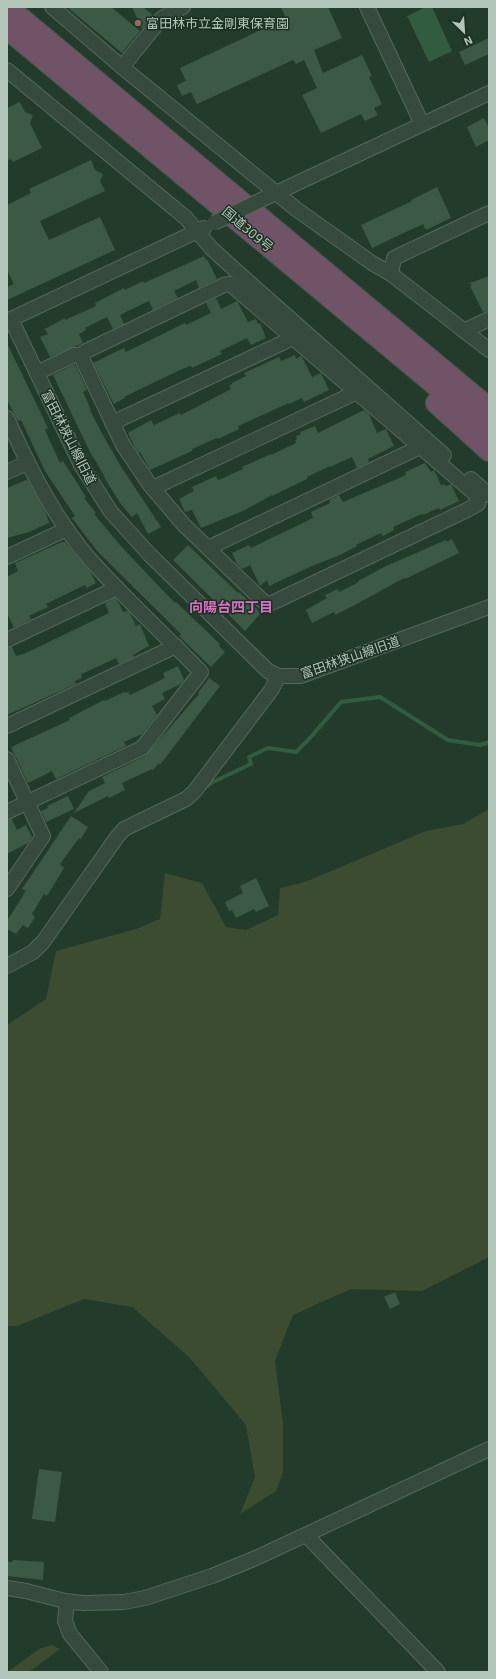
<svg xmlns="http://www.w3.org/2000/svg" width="496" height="1679" viewBox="0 0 496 1679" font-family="'Exo 2','Noto Sans JP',sans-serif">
	<rect width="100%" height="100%" fill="#233b2a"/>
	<g fill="#3c4c31">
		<polygon points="489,809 489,1257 422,1291 351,1289 293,1315 275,1361 283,1423 283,1472 276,1491 240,1514 255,1477 246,1425 190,1358 132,1307 84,1299 17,1326 7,1326 7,1025 46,999 56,951 136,929 160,919 165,873 202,883 226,927 246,930 278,915 280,888 305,882 426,831 464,824"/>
		<polygon points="52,1645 60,1649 29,1672 7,1672 41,1648"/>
	</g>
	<polygon fill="#325c3f" points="426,7 432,7 452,51 429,62 407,16"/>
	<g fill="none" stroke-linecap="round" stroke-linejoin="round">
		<polyline stroke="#325c3f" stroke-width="4" points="205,788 211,783 251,764 249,757 268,748 296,752 310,738 341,702 380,697 448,740 480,745 489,742"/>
	</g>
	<g fill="#3c5945">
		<polygon points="67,7 111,7 140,31 122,53"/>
		<polygon points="132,7 143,7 153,15 142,29"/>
		<polygon points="281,7 328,7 342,38 314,50 323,73 362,55 372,76 369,77 382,104 374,108 378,115 365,121 361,114 321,133 302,95 317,88 304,60 296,64 293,60 197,104 191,92 182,96 177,85 186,81 180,68 286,18"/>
		<polygon points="489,38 489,54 465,65 459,52"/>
		<polygon points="20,102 25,112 33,115 30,123 42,148 13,162 11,159 7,161 7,108"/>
		<polygon points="484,118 489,128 489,140 476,147 467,127"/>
		<polygon points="91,160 95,170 103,174 100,181 105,191 40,221 49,240 100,217 115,250 7,300 7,287 14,284 7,270 7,205 31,193 29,189"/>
		<polygon points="437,187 451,218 426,230 423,224 372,248 361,225 412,201 411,200"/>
		<polygon points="204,256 206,260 207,259 217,279 199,288 196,280 174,291 178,298 153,310 149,301 120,315 124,324 113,329 107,317 85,328 86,330 79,334 83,343 50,357 40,337 48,334 45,329 65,318 65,320 96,306 95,303 124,288 125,290 143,281 144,283"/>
		<polygon points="489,276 489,311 483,312 470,286 472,286 470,283"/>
		<polygon points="216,298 221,309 237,301 248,322 256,319 258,324 260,323 266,338 251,345 247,338 220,351 222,354 192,368 191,366 182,369 124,397 125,398 114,404 93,363 124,348 126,352 185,323 186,325 211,313 206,303"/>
		<polygon points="7,343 48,428 45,430 60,463 63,461 86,497 84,498 96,513 94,514 120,545 151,578 175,603 176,602 220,644 219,646 225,652 211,667 179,636 181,634 97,551 72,518 75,516 45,471 21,420 18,421 7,400"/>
		<polygon points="295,355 296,359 301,356 302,357 312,377 321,373 329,390 304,402 302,398 289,404 289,403 238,426 239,429 218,439 217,438 192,449 192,451 150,470 140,452 139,453 135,448 128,433 151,420 154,425 180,413 181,415 231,389 229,386 232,384 232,383 246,376 244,373 279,357 281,361"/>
		<polygon points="75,364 87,390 83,392 91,410 90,410 104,437 120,465 161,527 148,534 137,513 132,517 120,503 104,477 105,477 89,450 53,375"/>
		<polygon points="364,410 369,414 377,433 386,429 394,446 368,459 369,462 357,468 352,457 330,467 330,466 307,477 307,479 272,496 272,495 243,511 201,528 192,510 185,512 179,499 194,491 192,487 216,476 218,480 221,479 243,469 242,467 271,454 271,455 296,443 295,440 297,439 296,436 301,434 300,432 315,426 318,433"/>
		<polygon points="425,463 431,472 434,470 441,485 444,484 446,486 451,484 459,501 440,510 439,508 423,515 422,514 393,527 394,530 383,536 381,533 356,545 357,546 340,555 312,566 269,586 267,580 260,586 250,565 242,569 237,564 232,553 249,545 251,548 313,518 311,512 330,503 329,500 339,495 343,502 406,475 405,472"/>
		<polygon points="26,480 28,481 46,513 49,523 29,532 7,538 7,488"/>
		<polygon points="452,539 459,553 405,579 404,578 353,606 335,615 334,612 312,623 306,610 327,598 325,595 338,589 339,592 359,582 358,581 386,566 446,540 447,542"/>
		<polygon points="62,542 65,542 91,573 96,583 87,588 85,585 46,604 48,607 29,616 31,619 14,628 7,613 7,577 18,571 15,563"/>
		<polygon points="188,545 238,593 239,592 261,613 245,631 173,560"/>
		<polygon points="115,598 119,603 123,612 128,611 130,613 136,626 140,624 149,646 133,655 134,657 119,664 116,658 84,673 81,675 82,678 75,681 76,684 7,715 7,648 12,647 16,656 26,653 109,613 105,603"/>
		<polygon points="178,666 184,680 181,684 162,693 165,699 152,706 157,715 142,734 124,742 126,746 56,779 52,771 28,783 11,747 70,720 69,718 104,700 105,701 124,692 124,693 128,692 130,695 165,678 163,673"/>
		<polygon points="209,678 220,686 160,765 159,763 153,770 152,769 122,783 125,790 109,798 108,796 74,813 89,791 105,783 102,777 145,756 199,694 198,693"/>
		<polygon points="68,796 74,809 46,822 41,811 48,808 47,806"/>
		<polygon points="71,816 88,827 81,839 79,838 60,864 64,868 47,896 44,894 32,914 35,917 28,928 23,925 16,934 7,929 7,921 26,891 22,889"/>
		<polygon points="12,819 17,830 26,825 32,837 28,843 7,854 7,820"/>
		<polygon points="256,878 269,906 256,912 254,909 236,918 232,910 229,911 225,902 243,893 240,886"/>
		<polygon points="395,1292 400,1304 390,1309 384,1297"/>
		<polygon points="39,1469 62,1472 55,1522 32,1519"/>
		<polygon points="13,1560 44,1562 43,1580 7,1576 7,1562 12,1562"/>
	</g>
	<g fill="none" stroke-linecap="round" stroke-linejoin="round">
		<g stroke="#55695b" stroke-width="16">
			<g id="minor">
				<polyline points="52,7 122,67 296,209 372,263 391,274 489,350"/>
				<polyline points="367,7 422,124"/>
				<polyline points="122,67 162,18 183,7"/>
				<polyline points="7,70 186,218 211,248 243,277 444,455"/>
				<polyline points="259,201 489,93"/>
				<polyline points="391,274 394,258 489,213"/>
				<polyline points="11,319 81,465 111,512 150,555 268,671 278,676 301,676 489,607"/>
				<polyline points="7,321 204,228"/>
				<polyline points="464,331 489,319"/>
				<polyline points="37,373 74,355 83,355 84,352 224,285 230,284 473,492 479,500 478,504 467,510 274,602 268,604 265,603 184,525 150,485 123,445 84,363 82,357 83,355"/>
				<path d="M7 418C29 467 53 516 88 557 123 597 163 633 201 672L142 748 7 812"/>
				<polyline points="112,423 293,338"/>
				<polyline points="7,472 27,463"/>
				<polyline points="471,479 489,495"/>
				<polyline points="153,488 357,392"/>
				<polyline points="208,548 420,447"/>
				<polyline points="7,557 67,529"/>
				<polyline points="7,640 117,588"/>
				<polyline points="7,726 176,646"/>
				<polyline points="7,759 43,836 7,889"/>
				<polyline points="7,966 33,952 43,942 117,837 124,829 186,799 194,792 272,689 278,676"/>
				<polyline points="306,1535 438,1672"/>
				<polyline points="7,1588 26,1591 65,1601 83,1603 124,1602 145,1598 212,1576 256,1558 489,1449"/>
				<polyline points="67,1602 65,1621 70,1634 101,1672"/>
			</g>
		</g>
		<g stroke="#425648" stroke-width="22">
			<g id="highway">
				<polyline points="8,7 489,408"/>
				<polyline points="7,29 489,430"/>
				<polyline points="436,403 489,451"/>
			</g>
		</g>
		<use href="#minor" stroke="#364b3d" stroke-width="14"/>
		<use href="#highway" stroke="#715367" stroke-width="20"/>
		<g stroke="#55695b" stroke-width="16" stroke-linecap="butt">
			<polyline id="minor-bridge" points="214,223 259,201"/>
		</g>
		<use href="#minor-bridge" stroke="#364b3d" stroke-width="14"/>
	</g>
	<circle fill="#8d6e63" stroke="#1c3022" stroke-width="1.5" cx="138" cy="23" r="4"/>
	<g text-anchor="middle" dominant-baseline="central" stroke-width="3" stroke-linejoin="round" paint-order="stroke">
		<g font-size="13" fill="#b2c7b9" stroke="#1c3022" text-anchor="start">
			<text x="146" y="23">富田林市立金剛東保育園</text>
		</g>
		<g font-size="13" fill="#b2c7b9" stroke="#1c3022">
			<text transform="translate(248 229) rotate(40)">国道309号</text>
			<text transform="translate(69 437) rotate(63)">富田林狭山線旧道</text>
			<text transform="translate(350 657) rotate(-19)">富田林狭山線旧道</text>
		</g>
		<g font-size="14" font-weight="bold" fill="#d671c5" stroke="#1c3022">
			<text x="231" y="606">向陽台四丁目</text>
		</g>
	</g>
	<rect width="496" height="1679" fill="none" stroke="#b2c7b9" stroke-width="16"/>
	<g transform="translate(464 32) rotate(155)" stroke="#1c3022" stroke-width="3" paint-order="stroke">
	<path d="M0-3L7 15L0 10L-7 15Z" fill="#b2c7b9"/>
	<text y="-6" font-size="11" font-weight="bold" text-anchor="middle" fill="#b2c7b9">N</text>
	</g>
</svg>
